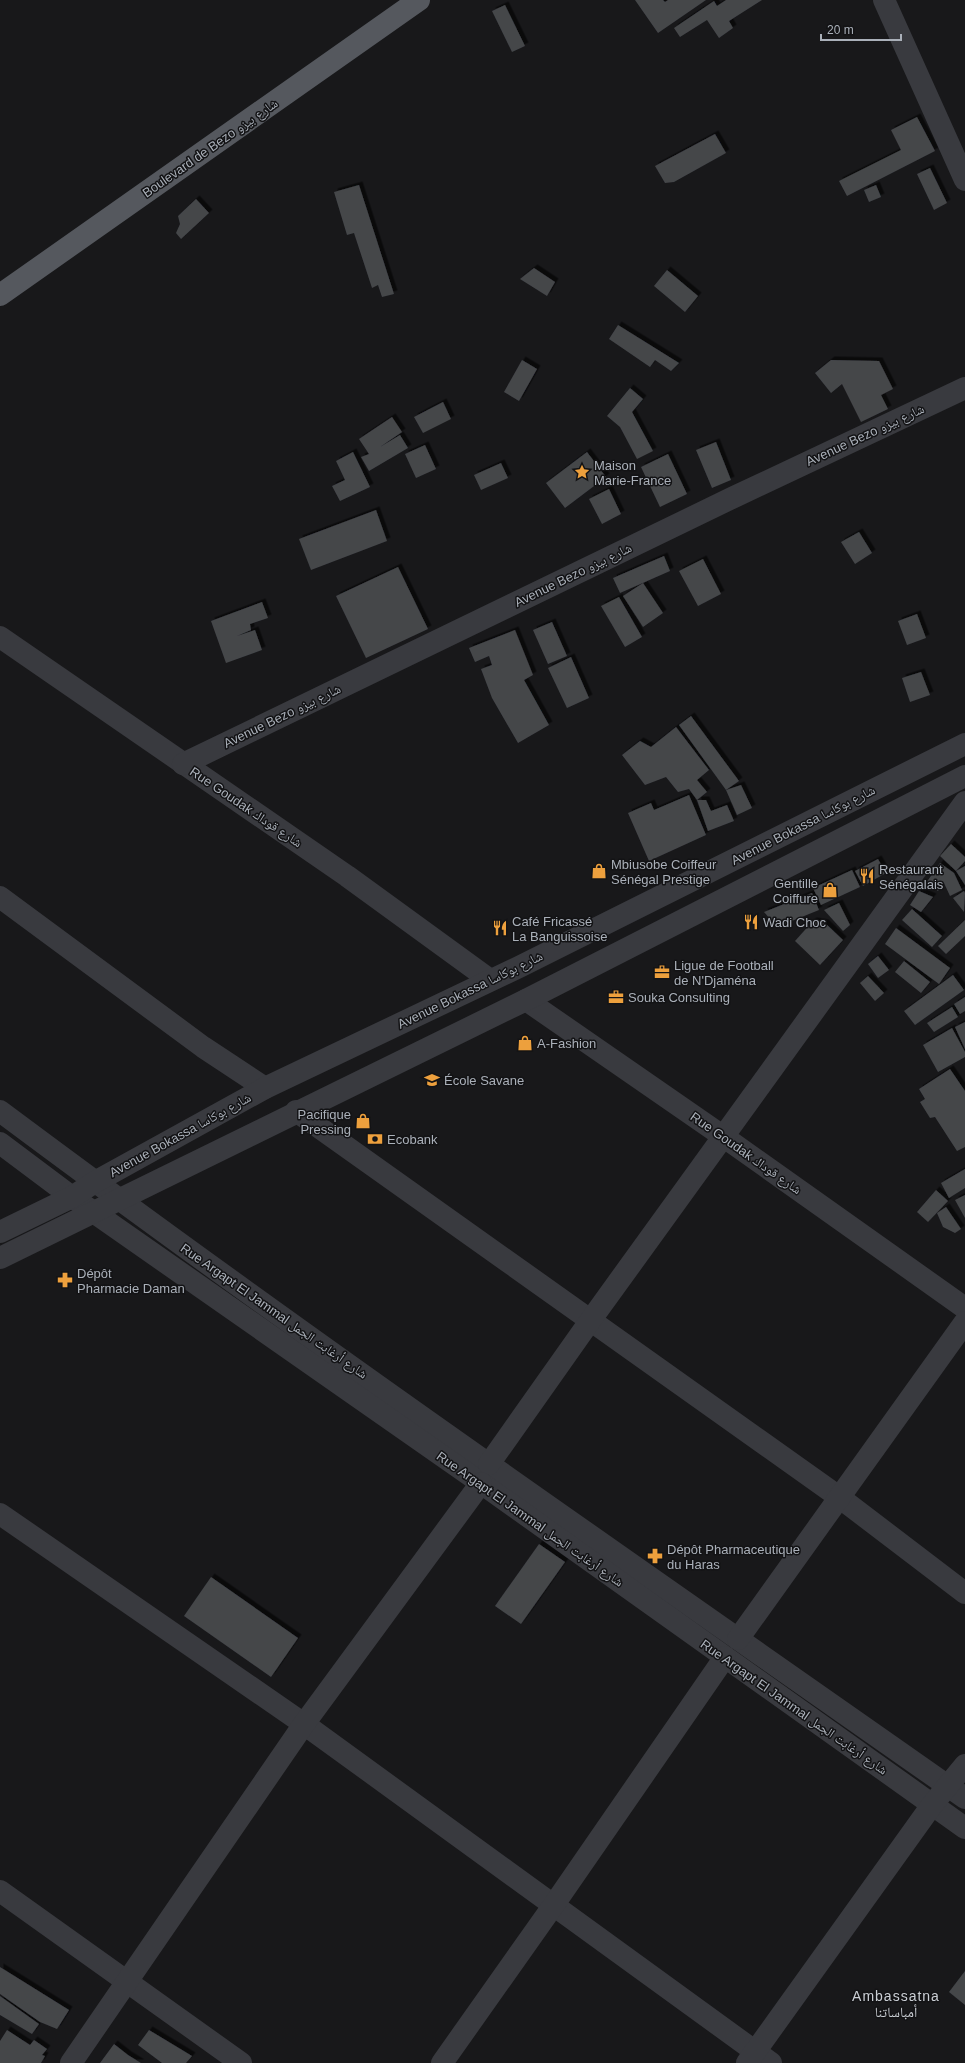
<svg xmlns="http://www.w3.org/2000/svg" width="965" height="2063" viewBox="0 0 965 2063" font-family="Helvetica,'Noto Naskh Arabic',sans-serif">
	<defs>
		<filter id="shadow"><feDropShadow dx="3.5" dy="-3.5" stdDeviation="0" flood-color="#0009"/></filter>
	</defs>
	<rect width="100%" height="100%" fill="#18181a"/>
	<g fill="#44464a" filter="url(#shadow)">
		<polygon points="635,0 663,0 665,2 668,0 706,0 658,33"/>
		<polygon points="726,0 762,0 729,21 733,28 719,38 707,20 680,37 674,28 714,1 717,6"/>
		<polygon points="505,5 525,46 512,52 492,11"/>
		<polygon points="917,117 935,151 847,196 839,181 901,150 891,130"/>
		<polygon points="715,134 726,153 674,182 665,183 655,166"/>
		<polygon points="930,168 947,203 934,210 917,174"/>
		<polygon points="359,185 394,294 382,297 378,285 372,288 354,233 347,235 334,192"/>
		<polygon points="876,185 881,197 869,202 864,190"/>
		<polygon points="196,199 209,213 181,239 176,233 180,224 178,216"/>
		<polygon points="534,268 555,282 547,296 520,279"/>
		<polygon points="667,270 698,296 685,312 654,286"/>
		<polygon points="618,325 679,363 671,371 655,360 650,367 609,339"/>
		<polygon points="522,360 537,369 519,401 504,392"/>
		<polygon points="831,360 879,361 893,389 881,395 888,409 861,422 842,384 831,393 815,373"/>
		<polygon points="630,388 643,399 632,412 653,451 637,459 620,427 607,416"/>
		<polygon points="443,402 451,419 423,433 414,417"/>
		<polygon points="392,417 402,432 380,447 400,435 408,448 369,471 361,457 369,454 359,439"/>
		<polygon points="716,442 731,480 712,488 696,450"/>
		<polygon points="425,445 436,469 416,478 405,454"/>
		<polygon points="353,452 370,487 340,501 332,486 345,480 336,461"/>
		<polygon points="587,452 606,477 565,508 546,483"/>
		<polygon points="668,454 687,494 660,507 641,467"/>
		<polygon points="501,463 508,478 481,490 474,475"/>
		<polygon points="609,489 621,514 602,524 589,499"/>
		<polygon points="376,510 387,541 311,570 299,539"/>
		<polygon points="859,532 872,553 855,564 841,542"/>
		<polygon points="664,556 670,571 620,593 613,578"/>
		<polygon points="703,559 721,594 698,606 679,571"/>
		<polygon points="398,567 428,629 366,658 336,596"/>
		<polygon points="643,583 663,613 643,627 623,596"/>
		<polygon points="619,597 642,637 625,647 601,606"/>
		<polygon points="262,602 268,618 250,624 251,630 237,636 255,630 262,650 226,663 211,621"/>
		<polygon points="917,614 926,638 907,645 898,621"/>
		<polygon points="552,622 567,656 548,664 533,630"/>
		<polygon points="515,630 533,675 524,680 549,725 518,743 492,698 481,669 492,665 489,656 475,662 469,648"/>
		<polygon points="571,657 589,698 567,708 548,668"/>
		<polygon points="921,672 930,695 910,702 902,678"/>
		<polygon points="691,716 739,781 726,790 679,725"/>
		<polygon points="676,727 709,770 697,780 707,792 697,800 689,789 678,792 666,777 645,785 622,755 640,741 651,747"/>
		<polygon points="741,785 752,808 737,815 726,790"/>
		<polygon points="689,795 706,835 649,861 628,813 651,803 654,810"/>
		<polygon points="697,800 706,800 711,811 727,805 734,821 708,831"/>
		<polygon points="951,844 965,857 965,861 956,871 940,856"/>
		<polygon points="878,859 886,873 863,886 855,871"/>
		<polygon points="940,863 954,873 962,890 950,896 944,883 938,891 926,883"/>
		<polygon points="965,866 965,885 956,871"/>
		<polygon points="852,870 860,887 821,905 813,888"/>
		<polygon points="919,891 933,897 921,912 910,905"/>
		<polygon points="964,891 965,893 964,912 953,898"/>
		<polygon points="812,893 819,910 777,927 764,912"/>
		<polygon points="839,903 850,925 843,931 824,910"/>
		<polygon points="912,909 942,936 932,947 902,920"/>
		<polygon points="965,920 965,936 946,954 938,946"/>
		<polygon points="813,921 825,923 843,940 820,965 795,941"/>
		<polygon points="896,928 950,968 939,984 885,944"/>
		<polygon points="878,956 889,970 878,978 868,964"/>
		<polygon points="904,961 930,982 921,993 895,972"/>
		<polygon points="953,975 964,990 915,1025 904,1011"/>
		<polygon points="868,976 884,993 875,1001 860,983"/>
		<polygon points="965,997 965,1011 960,1014 954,1004"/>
		<polygon points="952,1007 958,1017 934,1032 927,1023"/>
		<polygon points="965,1022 965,1049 955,1027"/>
		<polygon points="952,1028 965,1052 965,1057 938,1072 923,1045"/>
		<polygon points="950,1069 965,1091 965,1147 957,1151 935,1117 930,1118 920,1102 925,1099 919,1089"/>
		<polygon points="965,1169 965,1188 949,1198 941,1183"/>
		<polygon points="936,1190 948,1201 928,1222 917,1212"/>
		<polygon points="965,1195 965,1218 955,1200"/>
		<polygon points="946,1207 961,1229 955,1233 943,1227 937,1213"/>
		<polygon points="539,1544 565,1562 521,1624 495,1606"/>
		<polygon points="211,1577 298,1638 271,1677 184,1616"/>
		<polygon points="0,1967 69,2010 57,2029 40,2022 0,1994"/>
		<polygon points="965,1971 965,2005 949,1992"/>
		<polygon points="0,1996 39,2024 32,2034 0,2015"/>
		<polygon points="7,2030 30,2045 34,2040 47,2049 42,2055 45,2056 41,2063 0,2063 0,2041"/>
		<polygon points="149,2030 192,2056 186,2063 162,2063 138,2045"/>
		<polygon points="114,2044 128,2055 141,2063 100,2063"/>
	</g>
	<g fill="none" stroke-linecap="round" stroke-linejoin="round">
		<g stroke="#393a3f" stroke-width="22">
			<polyline points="884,0 965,180"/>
			<polyline points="0,637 347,876 490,980"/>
			<polyline points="183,764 734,497 965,388"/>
			<polyline points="0,897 203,1047 265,1088"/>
			<polyline points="526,1000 724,1137 965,1308"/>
			<path d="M0 1111C316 1347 642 1571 965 1798"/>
			<polyline points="296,1111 839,1497 965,1593"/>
			<polyline points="0,1143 72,1197 481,1483 965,1828"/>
			<polyline points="0,1232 72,1197 95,1182 265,1088 519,967 965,744"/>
			<polyline points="0,1258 526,1000 965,776"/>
			<polyline points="489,1464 590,1321 965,802"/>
			<polyline points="0,1514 304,1724 771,2063"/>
			<polyline points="738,1639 965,1322"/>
			<polyline points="0,1891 241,2063"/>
			<polyline points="71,2063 304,1724 481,1483"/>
			<polyline points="442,2063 553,1906 725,1657"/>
			<polyline points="747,2063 932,1805 965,1765"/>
		</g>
		<polyline stroke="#55585e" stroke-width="22" points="0,295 419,0"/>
	</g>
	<defs>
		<g id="sight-bare" transform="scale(1.2)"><path d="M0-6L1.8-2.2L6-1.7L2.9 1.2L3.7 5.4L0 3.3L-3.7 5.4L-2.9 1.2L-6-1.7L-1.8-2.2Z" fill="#eda03d" stroke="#131315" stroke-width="2.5" paint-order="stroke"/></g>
		<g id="shop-bare" transform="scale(1.2)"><path d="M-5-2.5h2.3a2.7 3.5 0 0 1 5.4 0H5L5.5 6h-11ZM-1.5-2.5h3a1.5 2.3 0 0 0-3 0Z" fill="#eda03d" stroke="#131315" stroke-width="2.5" paint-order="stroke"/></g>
		<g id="restaurant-bare" transform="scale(1.2)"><path d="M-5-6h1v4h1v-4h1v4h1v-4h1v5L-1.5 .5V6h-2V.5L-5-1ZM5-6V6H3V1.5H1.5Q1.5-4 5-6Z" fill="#eda03d" stroke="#131315" stroke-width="2.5" paint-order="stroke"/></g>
		<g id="office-bare" transform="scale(1.2)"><path d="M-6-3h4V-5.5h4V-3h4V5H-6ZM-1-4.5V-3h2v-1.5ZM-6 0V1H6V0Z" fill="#eda03d" stroke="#131315" stroke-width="2.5" paint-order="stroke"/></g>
		<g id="school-bare" transform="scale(1.2)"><path d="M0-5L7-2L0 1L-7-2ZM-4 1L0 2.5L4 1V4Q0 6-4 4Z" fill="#eda03d" stroke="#131315" stroke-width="2.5" paint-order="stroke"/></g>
		<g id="bank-bare" transform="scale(1.2)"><path d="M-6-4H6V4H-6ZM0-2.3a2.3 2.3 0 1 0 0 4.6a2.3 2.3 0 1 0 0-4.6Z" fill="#eda03d" stroke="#131315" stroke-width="2.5" paint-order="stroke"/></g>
		<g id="pharmacy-bare" transform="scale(1.2)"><path d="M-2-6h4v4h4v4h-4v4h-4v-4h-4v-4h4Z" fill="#eda03d" stroke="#131315" stroke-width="2.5" paint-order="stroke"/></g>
	</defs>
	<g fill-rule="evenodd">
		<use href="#sight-bare" x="582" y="472"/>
		<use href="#shop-bare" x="599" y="871"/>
		<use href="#restaurant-bare" x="867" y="876"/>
		<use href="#shop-bare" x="830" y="890"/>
		<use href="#restaurant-bare" x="751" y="922"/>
		<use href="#restaurant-bare" x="500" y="928"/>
		<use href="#office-bare" x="662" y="972"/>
		<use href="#office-bare" x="616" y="997"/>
		<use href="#shop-bare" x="525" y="1043"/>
		<use href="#school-bare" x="432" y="1080"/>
		<use href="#shop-bare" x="363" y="1121"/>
		<use href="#bank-bare" x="375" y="1139"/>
		<use href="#pharmacy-bare" x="65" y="1280"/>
		<use href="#pharmacy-bare" x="655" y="1556"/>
	</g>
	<g text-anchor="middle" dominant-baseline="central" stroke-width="3" stroke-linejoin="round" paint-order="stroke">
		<g font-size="13" fill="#aab0b9" stroke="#131315">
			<text transform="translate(210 148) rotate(-35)">Boulevard de Bezo شارع بيزو</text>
			<text transform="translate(865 435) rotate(-25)">Avenue Bezo شارع بيزو</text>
			<text transform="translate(573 575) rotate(-26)">Avenue Bezo شارع بيزو</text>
			<text transform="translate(282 716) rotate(-26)">Avenue Bezo شارع بيزو</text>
			<text transform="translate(246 807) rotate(34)">Rue Goudak شارع قوداك</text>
			<text transform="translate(803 825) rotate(-27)">Avenue Bokassa شارع بوكاسا</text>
			<text transform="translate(470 990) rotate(-26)">Avenue Bokassa شارع بوكاسا</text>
			<text transform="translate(180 1135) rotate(-29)">Avenue Bokassa شارع بوكاسا</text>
			<text transform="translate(746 1153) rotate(35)">Rue Goudak شارع قوداك</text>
			<text transform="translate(274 1311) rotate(35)">Rue Argapt El Jammal شارع أرغابت الجمل</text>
			<text transform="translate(530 1519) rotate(35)">Rue Argapt El Jammal شارع أرغابت الجمل</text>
			<text transform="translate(794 1707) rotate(35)">Rue Argapt El Jammal شارع أرغابت الجمل</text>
		</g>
		<g font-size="13" fill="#aab0b9" stroke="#131315" text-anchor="start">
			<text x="594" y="465">Maison<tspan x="594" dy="15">Marie-France</tspan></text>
			<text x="611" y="864">Mbiusobe Coiffeur<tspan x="611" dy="15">Sénégal Prestige</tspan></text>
			<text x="879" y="869">Restaurant<tspan x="879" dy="15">Sénégalais</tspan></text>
			<text x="818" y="883" text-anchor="end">Gentille<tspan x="818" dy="15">Coiffure</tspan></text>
			<text x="512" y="921">Café Fricassé<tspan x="512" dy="15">La Banguissoise</tspan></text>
			<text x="763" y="922">Wadi Choc</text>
			<text x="674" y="965">Ligue de Football<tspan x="674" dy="15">de N'Djaména</tspan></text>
			<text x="628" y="997">Souka Consulting</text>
			<text x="537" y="1043">A-Fashion</text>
			<text x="444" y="1080">École Savane</text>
			<text x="351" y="1114" text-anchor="end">Pacifique<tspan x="351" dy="15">Pressing</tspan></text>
			<text x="387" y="1139">Ecobank</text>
			<text x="77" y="1273">Dépôt<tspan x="77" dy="15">Pharmacie Daman</tspan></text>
			<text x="667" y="1549">Dépôt Pharmaceutique<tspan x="667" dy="15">du Haras</tspan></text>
		</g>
		<g font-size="14" letter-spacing="1" fill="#cbcfd5" stroke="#131315">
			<text x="896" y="1996">Ambassatna<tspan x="896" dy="16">أمباساتنا</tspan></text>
		</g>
	</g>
	<path d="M821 34v6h80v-6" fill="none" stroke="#aab0b9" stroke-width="2"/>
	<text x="827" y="34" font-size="12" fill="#aab0b9" stroke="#131315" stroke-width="3" paint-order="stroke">20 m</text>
</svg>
